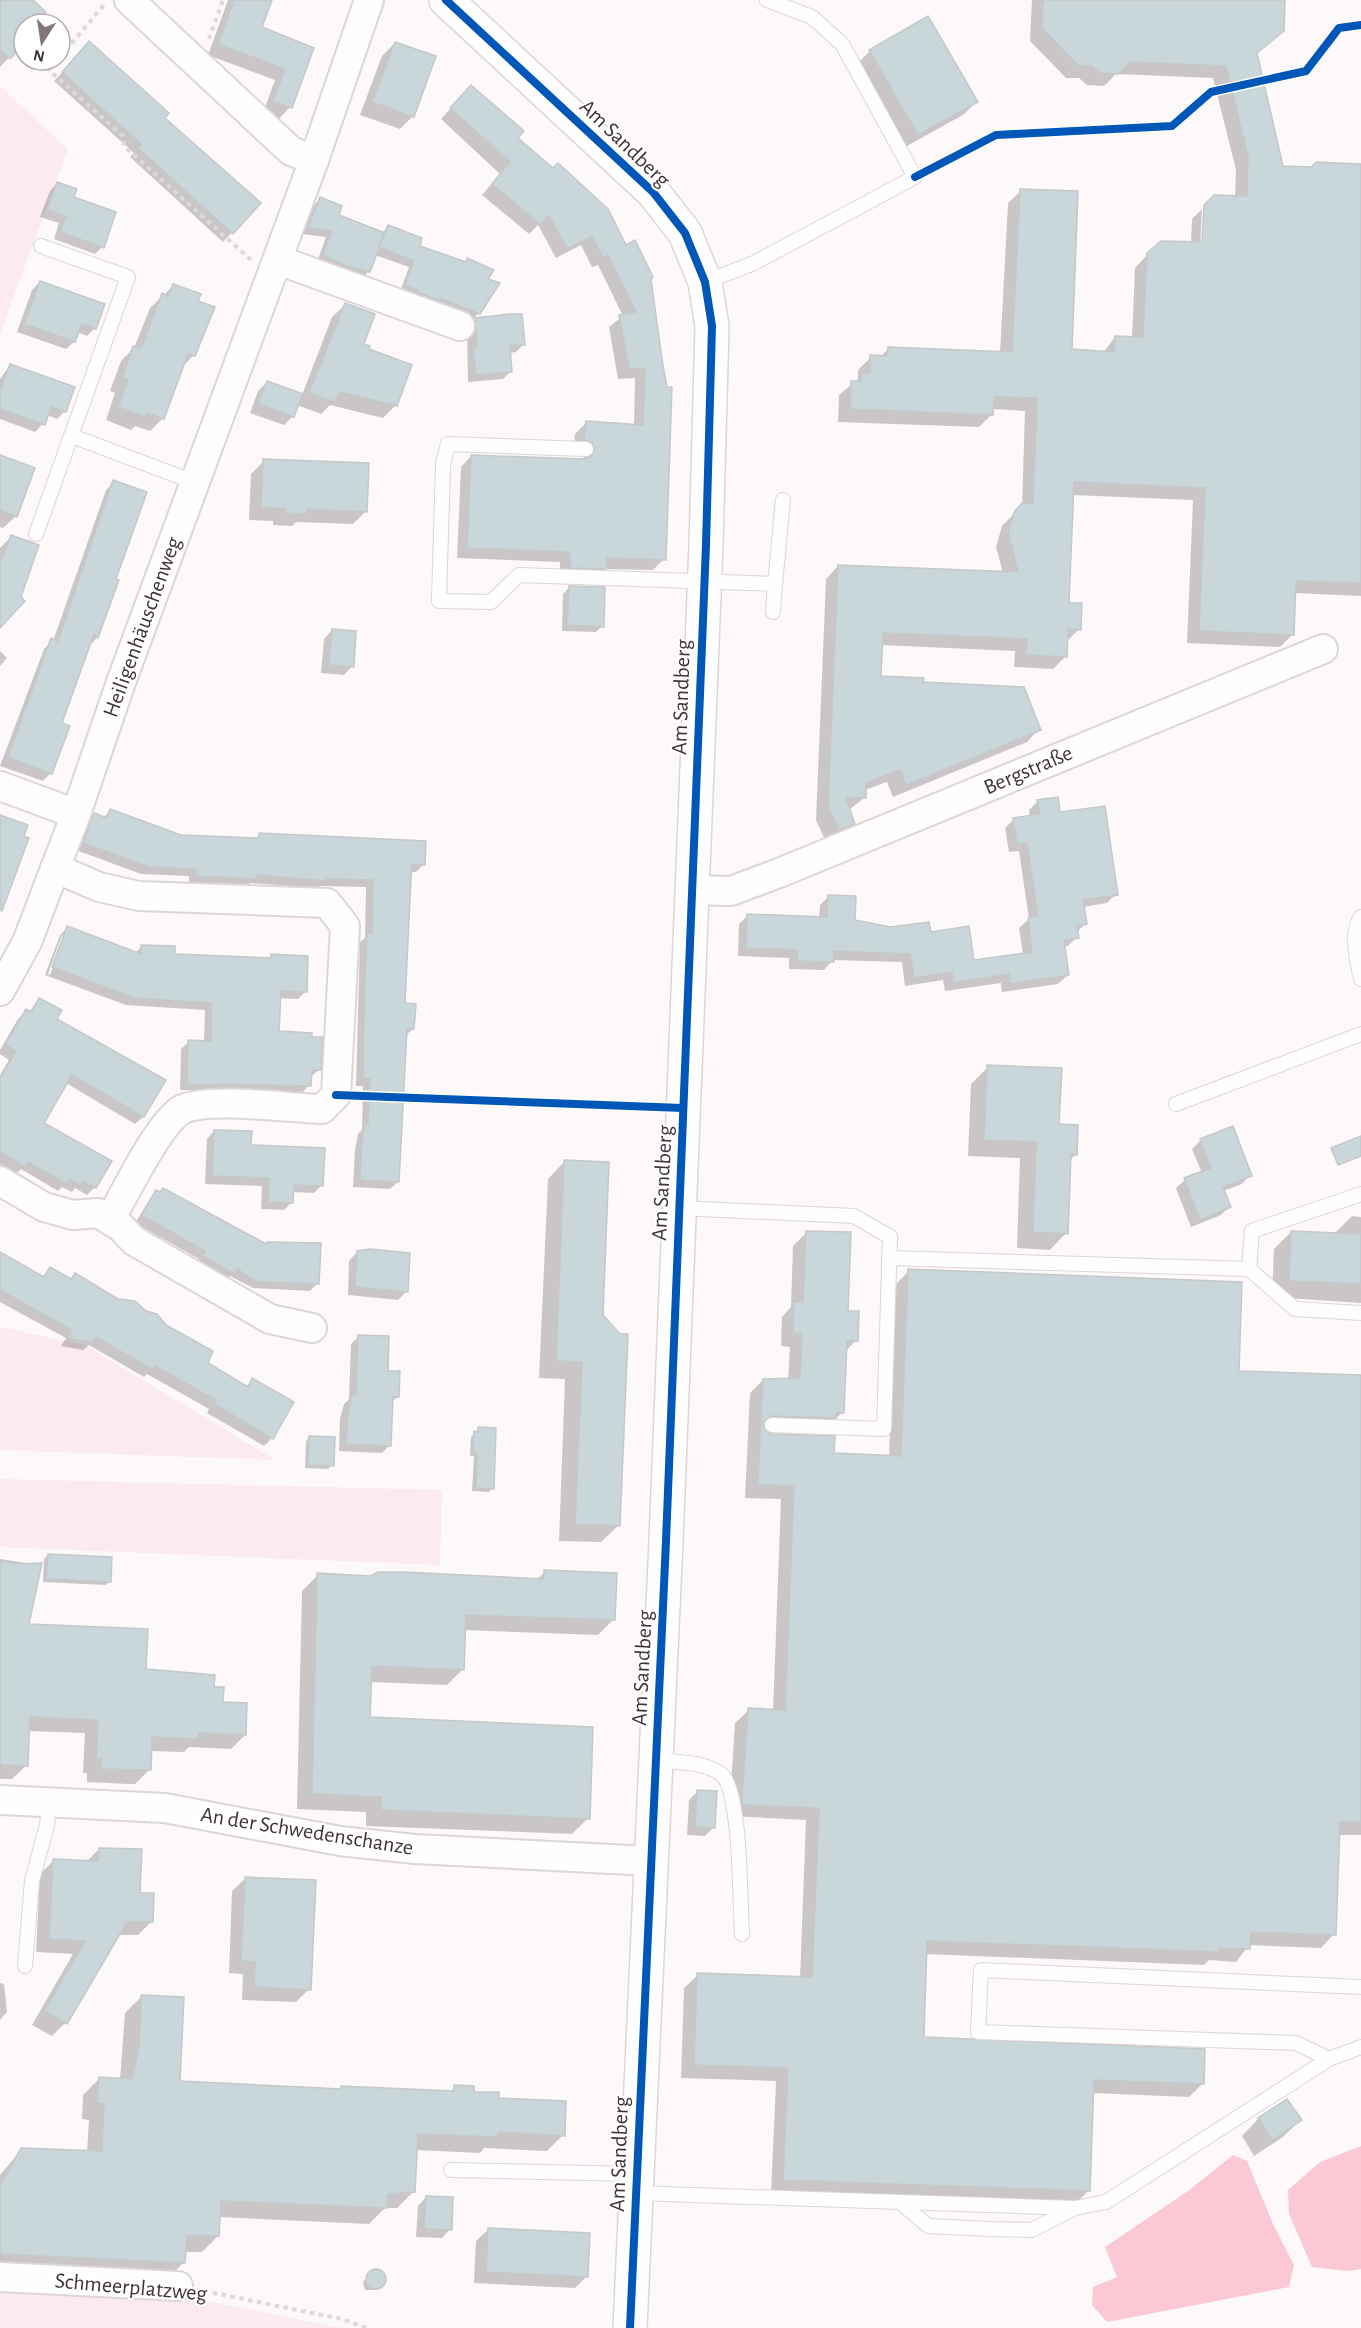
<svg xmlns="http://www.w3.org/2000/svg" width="1361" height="2328" viewBox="0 0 1361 2328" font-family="'Alegreya Sans',sans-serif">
	<rect width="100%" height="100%" fill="#fdf8fa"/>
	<g fill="#fbeaef">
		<polygon points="0,87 68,149 0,334"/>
		<polygon points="0,1327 85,1345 275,1460 0,1450"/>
		<polygon points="0,1479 442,1490 440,1565 0,1547"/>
		<polygon points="0,2289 177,2295 340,2328 0,2328"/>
	</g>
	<g fill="#fbc8d6">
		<polygon points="1361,2146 1361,2269 1347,2271 1312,2267 1289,2214 1288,2190 1320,2162"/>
		<polygon points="1233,2155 1247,2161 1273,2224 1294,2265 1289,2287 1107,2322 1092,2305 1093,2287 1117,2277 1105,2247 1188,2191"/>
	</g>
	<g fill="#0003" fill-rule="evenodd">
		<polygon points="0,0 31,0 43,21 40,24 24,24 24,42 0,67"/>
		<polygon points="228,0 270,0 260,28 312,49 290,107 279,119 263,113 275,80 208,55"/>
		<polygon points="1032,0 1283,0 1283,30 1255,54 1282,168 1361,165 1361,596 1294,593 1293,634 1280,647 1187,643 1193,500 1072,495 1068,604 1079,629 1066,642 1066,656 1053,669 1014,667 1015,651 881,645 879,677 922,684 1039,729 1027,742 893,797 887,782 865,790 864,798 849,810 854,823 841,836 826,842 816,820 826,579 838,566 1003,573 996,547 1002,526 1022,506 1025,411 992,409 991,415 979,427 838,422 839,395 858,379 858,370 871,357 880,357 888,349 1000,353 1008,203 1021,191 1070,351 1103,353 1115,337 1132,338 1135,268 1148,254 1191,243 1192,219 1202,209 1200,249 1203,250 1204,207 1215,196 1235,197 1236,170 1213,78 1116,74 1104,86 1087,85 1079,78 1066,78 1030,41"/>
		<polygon points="395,43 413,116 400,129 360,115 382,56"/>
		<polygon points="870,51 976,102 963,115 905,147 857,64"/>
		<polygon points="81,52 163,118 259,203 223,242 130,157 134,153 54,81"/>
		<polygon points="461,97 516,138 625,247 649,279 664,559 653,570 605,569 594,579 560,578 560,562 457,558 461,467 471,456 585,461 581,452 574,450 575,434 586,423 634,426 635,378 618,379 609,327 623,316 598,265 592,267 581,245 556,258 538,225 529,234 482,195 500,174 441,119"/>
		<polygon points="57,183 72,198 102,247 95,254 54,239 59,223 40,217 50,191"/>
		<polygon points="320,199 337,216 382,233 388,227 418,246 464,263 468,260 492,271 486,280 479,313 473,319 521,316 524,344 516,352 509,353 511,371 503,379 468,382 467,327 474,320 400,292 409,267 375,255 369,271 362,278 317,262 326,237 302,234 313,206"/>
		<polygon points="40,282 95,328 87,336 77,332 74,342 66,349 17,332 32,290"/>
		<polygon points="173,286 196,301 194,355 181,368 163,418 150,431 135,426 131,430 106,420 115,393 110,391 121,361 134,348 150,308"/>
		<polygon points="345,305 362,345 396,405 383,418 330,405 321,414 297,405 293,416 284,425 250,413 258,391 267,382 302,395 332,317"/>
		<polygon points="10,365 65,411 57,419 47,415 43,424 35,432 0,419 0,379"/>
		<polygon points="0,457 16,516 3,528 0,527"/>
		<polygon points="264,461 366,511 353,524 296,522 292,526 273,525 273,521 249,520 251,474"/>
		<polygon points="114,482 114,580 117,581 97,638 89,646 60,724 51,773 43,781 0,766 44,649 53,641 106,490"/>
		<polygon points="11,537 0,626 0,548"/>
		<polygon points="570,587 602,626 596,632 562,631 563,594"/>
		<polygon points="332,630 352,666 344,675 321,673 324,639"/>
		<polygon points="0,651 7,658 0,666"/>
		<polygon points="1038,801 1059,814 1116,894 1107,903 1083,907 1085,924 1076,933 1077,937 1068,946 1063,947 1068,975 1058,984 1002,992 1001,983 945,991 943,980 905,986 902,962 833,960 824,970 789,969 789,958 738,956 739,924 748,915 819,918 820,905 829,896 854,921 929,933 973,962 1023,955 1019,928 1029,919 1019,851 1009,852 1005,828 1014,819 1030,817 1029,810"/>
		<polygon points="110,811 180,836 255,839 259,835 424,864 416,872 410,872 403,1005 413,1029 405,1036 398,1182 390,1189 353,1187 355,1150 358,1134 362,1130 363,1086 356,1086 358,1013 360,942 365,938 366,887 320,886 317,888 250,883 248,885 189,883 189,876 141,874 76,850 86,823 94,815 103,818"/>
		<path d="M67 928 135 953 142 946 173 955 268 959 272 956 305 992 298 999 279 998 278 1033 319 1070 310 1077 309 1085 302 1093 180 1090 181 1049 189 1042H204L205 1010 126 1005 45 975 60 935ZM62 935H65L50 975 48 974Z"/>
		<polygon points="40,999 55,1020 164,1080 143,1117 135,1124 66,1083 42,1124 95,1187 87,1195 75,1188 72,1192 62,1187 58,1191 21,1169 16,1174 0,1164 0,1075 9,1060 0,1054 0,1050 18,1019 26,1011 29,1012"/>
		<polygon points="988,1067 1058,1126 1076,1154 1069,1161 1066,1233 1050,1250 1017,1248 1020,1158 968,1156 971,1084"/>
		<polygon points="214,1131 249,1146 322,1185 314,1193 292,1192 292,1202 284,1210 261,1209 262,1186 205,1184 207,1139"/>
		<polygon points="1201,1140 1250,1175 1242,1184 1223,1191 1229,1207 1221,1215 1191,1227 1176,1188 1185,1180 1202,1173 1192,1149"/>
		<polygon points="565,1161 601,1315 619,1335 619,1525 601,1542 559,1541 565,1379 539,1378 548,1179"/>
		<polygon points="156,1191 317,1284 310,1291 253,1288 230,1276 226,1281 197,1264 199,1259 135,1223"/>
		<polygon points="1352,1216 1361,1217 1361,1303 1272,1297 1274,1249 1291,1232 1334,1234"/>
		<polygon points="807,1232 846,1313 856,1340 845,1352 843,1412 821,1431 764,1430 767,1434 833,1455 889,1457 896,1284 909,1271 1238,1372 1361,1376 1361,1835 1338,1835 1334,1934 1321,1948 1249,1945 1236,1962 1209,1960 1204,1965 925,1954 922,2039 1202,2084 1189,2097 1092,2093 1088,2191 1075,2204 771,2193 776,2081 681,2078 684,1988 698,1975 800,1979 806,1820 729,1816 735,1723 749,1710 773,1711 781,1499 745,1498 750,1393 763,1380 788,1380 790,1347 781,1346 782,1317 791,1307 793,1246"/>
		<polygon points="357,1252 407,1291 398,1300 348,1295 349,1261"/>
		<polygon points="0,1254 41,1278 50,1269 70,1280 75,1275 165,1326 206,1364 245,1387 253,1380 272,1438 264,1446 207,1413 209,1409 147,1374 144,1377 89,1345 83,1350 61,1346 66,1338 0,1302"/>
		<polygon points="358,1337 386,1372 397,1397 391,1403 390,1445 382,1453 339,1451 340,1418 344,1404 349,1399 351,1344"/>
		<polygon points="479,1429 492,1488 489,1492 472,1491 474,1456 470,1456 471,1437"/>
		<polygon points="310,1437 332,1465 328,1469 305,1468 306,1441"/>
		<polygon points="48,1555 110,1581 106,1585 43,1582 44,1559"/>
		<polygon points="0,1559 40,1565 27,1625 145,1671 213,1688 245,1735 231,1749 189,1747 184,1752 150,1751 149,1770 135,1784 128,1784 87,1782 87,1773 83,1773 85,1733 28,1731 27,1765 12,1779 0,1779"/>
		<polygon points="545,1572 614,1619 598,1635 464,1630 463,1669 447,1685 370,1682 368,1719 588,1818 572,1834 366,1826 366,1812 297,1809 302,1591 318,1575 536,1580"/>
		<polygon points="697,1792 714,1827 705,1836 687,1835 689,1800"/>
		<polygon points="99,1849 139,1894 151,1922 138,1935 118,1935 65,2023 52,2036 32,2025 73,1954 36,1952 40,1874 54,1860 86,1862"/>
		<polygon points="246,1878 309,1989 296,2002 242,2000 243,1974 229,1973 232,1891"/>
		<polygon points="0,1983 4,1984 7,2012 0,2020"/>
		<polygon points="142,1996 179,2083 450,2092 455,2087 498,2100 563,2135 547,2151 484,2148 480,2153 416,2150 414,2191 397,2208 385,2208 369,2224 219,2217 218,2236 202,2252 184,2252 184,2262 168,2278 0,2270 0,2175 22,2149 87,2152 89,2120 82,2119 83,2095 99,2079 120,2080 125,2013"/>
		<polygon points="1287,2101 1300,2120 1283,2137 1254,2156 1242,2136 1258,2119"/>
		<polygon points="426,2197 450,2229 442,2238 416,2237 418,2206"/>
		<polygon points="488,2230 587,2276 575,2288 474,2283 476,2241"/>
		<polygon points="378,2270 382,2274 382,2286 378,2290 365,2290 363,2282 371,2272"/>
	</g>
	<g fill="#c9d7da" stroke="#c4c8c9" stroke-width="1.5">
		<polygon points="0,0 33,0 46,12 34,24 24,24 24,44 10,59 0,50"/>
		<polygon points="234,0 272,0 262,27 314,48 292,108 273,101 285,69 218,44"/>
		<polygon points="1043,0 1285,0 1284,31 1257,53 1283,166 1311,167 1317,162 1361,164 1361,583 1296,581 1294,635 1199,631 1205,488 1074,482 1069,603 1082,603 1081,630 1068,629 1067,657 1026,655 1027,639 883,633 881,676 924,678 923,682 1024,687 1041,730 906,785 900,770 866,783 866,798 846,798 855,824 839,830 828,806 838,565 1018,572 1008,533 1014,512 1022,503 1033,504 1037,398 994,397 993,415 850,409 851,381 861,381 861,373 870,373 870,355 887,356 888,347 1012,352 1020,189 1078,191 1072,349 1114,352 1115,336 1143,337 1147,253 1161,241 1202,242 1204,205 1214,195 1247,196 1248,157 1226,66 1131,62 1118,74 1099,73 1092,66 1079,66 1042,28"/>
		<polygon points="928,16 978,102 918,135 869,50"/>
		<polygon points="89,41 169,113 165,118 261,203 233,234 138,148 141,144 62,72"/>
		<polygon points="395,42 436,56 414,117 372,102"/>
		<polygon points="471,85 524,131 518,138 553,168 558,163 608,209 626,245 635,240 653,277 651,279 663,366 667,387 672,387 666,560 607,558 606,569 570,568 570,552 467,548 471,455 583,459 590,457 595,449 591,442 584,440 586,421 643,425 645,368 629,369 619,315 636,312 608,255 603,258 592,236 567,249 549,215 541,225 492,184 510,162 450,108"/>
		<polygon points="57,182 77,189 74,197 116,212 104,248 60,232 66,216 47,210"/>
		<polygon points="320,197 342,206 339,215 385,233 370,272 346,266 323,255 332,231 308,228"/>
		<polygon points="388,225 422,238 420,246 466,262 467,258 494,270 488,279 500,283 480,314 440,298 439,300 416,292 417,290 405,285 414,261 379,247"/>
		<polygon points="40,281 105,304 96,329 82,324 75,342 24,324"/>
		<polygon points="173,284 201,294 198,301 215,307 195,356 188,354 164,419 147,413 145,417 118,407 128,380 122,378 133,346 141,349 162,293 168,296"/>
		<polygon points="345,303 375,314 364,344 370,346 369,349 412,365 397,406 339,392 335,402 309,393"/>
		<polygon points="511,314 522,314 525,345 510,346 512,372 476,375 473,348 477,348 475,318"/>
		<polygon points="10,364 75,387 66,412 51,407 45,425 0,409 0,390"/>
		<polygon points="267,381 303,394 294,417 258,404"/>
		<polygon points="0,455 35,468 17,517 0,510"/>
		<polygon points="263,459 369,463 367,512 307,509 307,514 285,513 286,509 261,507"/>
		<polygon points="113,480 147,492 116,579 119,580 98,638 94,634 62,723 70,726 52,774 8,757 51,638 58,641"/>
		<polygon points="11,535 39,545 21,597 25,601 0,628 0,564"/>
		<polygon points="569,586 605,587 604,627 567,625"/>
		<polygon points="332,629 356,631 354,667 329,665"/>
		<polygon points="1058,797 1060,812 1105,806 1118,895 1083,900 1087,924 1077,926 1079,938 1064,940 1069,975 1010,984 1009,974 953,983 952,972 914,978 910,954 834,951 834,962 797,961 798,950 746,948 747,914 827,917 828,895 856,896 855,920 890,927 929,922 931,932 969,926 974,960 1032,952 1028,918 1038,916 1027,843 1017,844 1013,818 1040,814 1037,800"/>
		<polygon points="110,809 181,835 259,838 259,833 426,841 425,865 412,865 411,878 405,1003 416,1004 414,1029 407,1029 399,1182 360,1180 362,1141 365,1124 368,1124 370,1079 363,1078 364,1004 367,933 372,933 373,880 326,879 326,881 257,875 257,879 196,876 196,869 149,867 83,843 94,813 107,818"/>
		<polygon points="0,815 28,825 24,836 29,838 2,911 0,910"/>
		<polygon points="67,926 141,954 141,945 175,946 175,954 271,958 271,954 308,956 307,992 281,991 279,1031 312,1033 312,1037 323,1037 321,1070 312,1070 311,1086 187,1084 188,1040 211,1041 211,1003 134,998 52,967"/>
		<polygon points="39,998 62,1010 57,1019 166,1080 144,1117 72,1075 44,1123 112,1161 96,1188 83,1181 81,1185 70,1180 67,1184 28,1162 25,1167 0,1152 0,1078 16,1051 5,1045 26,1009 31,1012"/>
		<polygon points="987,1065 1062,1068 1059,1124 1078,1125 1077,1155 1071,1154 1068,1234 1033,1232 1036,1142 984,1140"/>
		<polygon points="1233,1126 1252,1176 1223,1187 1231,1207 1200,1220 1184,1178 1211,1168 1200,1139"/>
		<polygon points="214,1130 252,1131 251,1145 325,1148 323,1186 294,1185 293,1203 268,1202 269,1178 212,1176"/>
		<polygon points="1361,1136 1361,1156 1338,1165 1331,1148"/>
		<polygon points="564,1160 609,1162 603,1315 620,1334 628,1334 620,1526 575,1524 582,1362 556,1361"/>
		<polygon points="163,1188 266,1244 267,1242 321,1243 319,1284 258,1282 237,1269 235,1274 203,1256 205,1251 141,1215 156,1190 160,1192"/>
		<polygon points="806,1231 851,1232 848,1311 859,1311 858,1341 847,1341 844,1413 836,1413 836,1418 772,1416 765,1420 763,1425 767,1432 772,1434 835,1436 834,1453 901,1456 908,1269 1242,1282 1239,1371 1361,1375 1361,1822 1340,1822 1336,1935 1251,1932 1250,1949 1219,1948 1219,1952 927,1941 924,2037 1205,2049 1204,2084 1094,2080 1090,2191 783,2180 788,2068 694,2065 697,1973 812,1977 819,1808 742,1805 742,1802 748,1708 785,1710 794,1486 758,1485 760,1436 763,1379 800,1378 802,1334 793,1333 794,1302 803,1302"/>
		<polygon points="1291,1231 1361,1234 1361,1284 1289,1281"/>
		<polygon points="370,1249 410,1253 408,1292 355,1287 357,1251"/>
		<polygon points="0,1252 44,1277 50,1267 71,1279 75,1273 118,1299 135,1301 146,1311 157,1314 166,1325 213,1351 208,1363 248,1387 252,1378 294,1402 273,1439 214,1404 216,1400 155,1366 153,1370 96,1337 92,1343 68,1338 72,1330 0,1290"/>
		<polygon points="358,1335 389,1336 388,1371 400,1371 399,1397 393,1397 391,1446 346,1444 348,1408 350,1408 351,1395 356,1395"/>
		<polygon points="478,1427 496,1428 494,1489 476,1488 477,1453 473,1453 474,1431 478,1432"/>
		<polygon points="309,1436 335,1437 334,1466 308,1465"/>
		<polygon points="48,1554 112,1557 111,1582 46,1579"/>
		<polygon points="0,1561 18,1564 42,1563 29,1624 148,1629 146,1669 215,1675 214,1687 224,1687 223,1702 247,1703 246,1735 199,1733 199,1739 152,1737 151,1770 101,1769 101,1759 96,1760 98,1720 30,1717 28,1766 0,1765"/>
		<polygon points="544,1570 617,1573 615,1620 466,1615 464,1670 372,1666 370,1717 593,1727 590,1819 381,1810 381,1797 312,1794 317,1573 371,1576 378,1572 403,1572 544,1579"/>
		<polygon points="697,1790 717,1791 715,1828 695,1827"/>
		<polygon points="99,1848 142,1849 140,1893 154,1893 153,1922 127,1922 67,2024 44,2011 85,1941 49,1939 53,1859 98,1861"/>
		<polygon points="245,1877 316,1880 311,1990 254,1987 255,1962 241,1961"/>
		<polygon points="141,1995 184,1997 180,2081 341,2089 341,2086 454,2091 454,2085 474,2086 474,2092 499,2092 499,2098 566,2101 565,2136 498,2132 497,2137 418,2134 415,2192 388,2194 387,2208 221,2201 219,2236 187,2236 185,2263 0,2254 0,2186 21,2148 102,2151 104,2104 97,2103 99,2077 132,2079 139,2047"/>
		<polygon points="1287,2099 1302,2120 1272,2140 1258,2118"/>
		<polygon points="426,2196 453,2197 452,2230 424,2229"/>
		<polygon points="488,2228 590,2233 588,2277 486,2272"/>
		<circle cx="376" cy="2279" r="10"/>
	</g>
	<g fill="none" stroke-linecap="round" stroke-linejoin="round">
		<g stroke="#ddd5d7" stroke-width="16">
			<g id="service">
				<polyline points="705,282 754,263 915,177 842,44 812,17 767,0"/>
				<polyline points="72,436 194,482"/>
				<polyline points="586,449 448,444 443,464 439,601 491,602 519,575 775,584 783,500"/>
				<polyline points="36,534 128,277 41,246"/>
				<polyline points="773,612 775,584"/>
				<path d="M1361 917C1350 932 1357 962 1361 979"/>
				<polyline points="1176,1104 1361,1034"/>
				<polyline points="678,1208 854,1216 890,1237 884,1429 772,1425"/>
				<polyline points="889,1258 1249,1269 1295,1309 1361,1313"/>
				<polyline points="1249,1269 1252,1231 1361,1194"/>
				<path d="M655 1760C676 1762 705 1761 722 1775 741 1791 740 1905 742 1934"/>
				<polyline points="25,1966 32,1881 47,1825 49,1802"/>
				<polyline points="1329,2059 1296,2043 978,2032 981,1970 1361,1987"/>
				<polyline points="451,2170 636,2174"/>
				<polyline points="635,2193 1075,2208 1106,2202 1329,2059 1361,2047"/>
				<polyline points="901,2203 928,2226 990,2229 1032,2230 1073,2209"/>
			</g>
		</g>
		<g stroke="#ddd5d7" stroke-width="32">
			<g id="minor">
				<polyline points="129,0 291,151 314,160"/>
				<polyline points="278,260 460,326"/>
				<polyline points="0,786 76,814"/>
				<path d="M55 868 99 887 139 896 327 903 345 926 336 1095 322 1109C289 1108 210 1097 183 1109 160 1120 124 1195 110 1220"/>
				<polyline points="692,890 731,891 779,873 1323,649"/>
				<polyline points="0,991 27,942 76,814 120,685 314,160 369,0"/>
				<polyline points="0,1181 44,1207 73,1215 98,1213 121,1227 134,1241 270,1319 312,1328"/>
				<polyline points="0,1800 165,1808 340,1841 415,1849 650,1861"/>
				<polyline points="0,2277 178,2286"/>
			</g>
		</g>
		<g stroke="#ddd5d7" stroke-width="36">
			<polyline id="secondary" points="446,0 653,192 685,233 705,282 712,326 706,545 666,1541 630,2328"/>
		</g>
		<g stroke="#dbd9da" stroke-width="4" stroke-dasharray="4.5 4.5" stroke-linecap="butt">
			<polyline points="209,39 223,0"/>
			<polyline points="60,57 104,5"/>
			<polyline points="57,60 49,70 123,136 124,146 251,260"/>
			<polyline points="204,2291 342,2319 367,2328"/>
		</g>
		<use href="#service" stroke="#fffefe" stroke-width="14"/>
		<use href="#minor" stroke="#fffefe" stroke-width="28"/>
		<use href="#secondary" stroke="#fffefe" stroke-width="33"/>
		<g stroke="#fff" stroke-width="11">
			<g id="cycleway">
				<polyline points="446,0 653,192 685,233 705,282 712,326 706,545 666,1541 630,2328"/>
				<polyline points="915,177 996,135 1172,126 1211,92 1306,71 1339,28 1361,25"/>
				<polyline points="336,1095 683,1108"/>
			</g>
		</g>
		<use href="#cycleway" stroke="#0057b8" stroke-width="8"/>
	</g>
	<g text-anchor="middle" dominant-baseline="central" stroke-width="4.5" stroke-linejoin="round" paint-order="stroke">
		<g font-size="22" fill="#3f3336" stroke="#fff">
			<text transform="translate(625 143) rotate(44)">Am Sandberg</text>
			<text transform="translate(142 627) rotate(-70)">Heiligenhäuschenweg</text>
			<text transform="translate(681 697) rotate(-88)">Am Sandberg</text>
			<text transform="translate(1028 770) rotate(-23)">Bergstraße</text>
			<text transform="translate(662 1183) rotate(-87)">Am Sandberg</text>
			<text transform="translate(642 1668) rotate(-87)">Am Sandberg</text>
			<text transform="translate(307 1831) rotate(9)">An der Schwedenschanze</text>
			<text transform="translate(619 2154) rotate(-88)">Am Sandberg</text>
			<text transform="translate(131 2287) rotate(5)">Schmeerplatzweg</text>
		</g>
	</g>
	<g transform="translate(42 42) rotate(192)"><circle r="28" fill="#ffffff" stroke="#b2adaf" stroke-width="1.5"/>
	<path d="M0-4.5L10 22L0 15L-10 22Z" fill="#82787b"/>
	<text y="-9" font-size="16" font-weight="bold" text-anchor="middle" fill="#3f3336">N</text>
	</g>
</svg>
